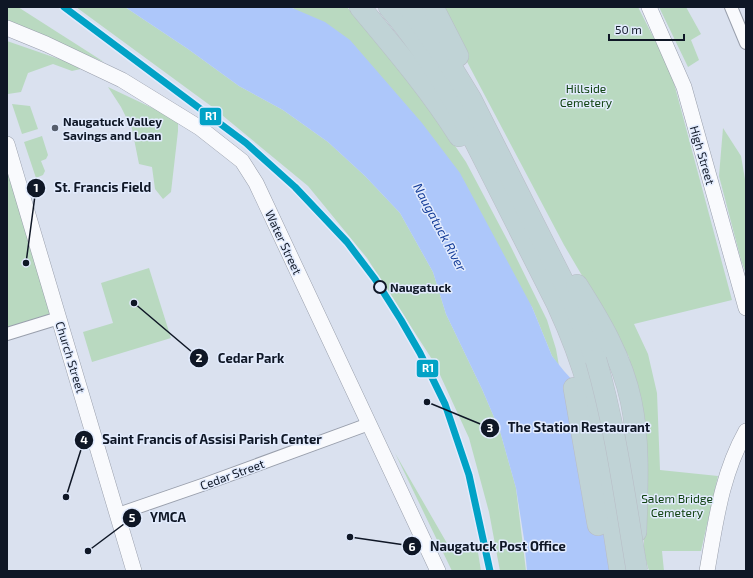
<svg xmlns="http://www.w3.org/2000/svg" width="753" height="578" viewBox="0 0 753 578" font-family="'Exo 2',sans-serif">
	<rect width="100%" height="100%" fill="#dae1ef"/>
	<g fill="#b9d9c0">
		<polygon points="7,7 18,7 104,62 7,23"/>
		<polygon points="76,7 125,7 188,49 239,86 283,110 328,142 365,176 400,213 433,272 446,314 482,389 500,431 516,488 526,571 500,571 489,512 469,438 435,364 367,258 308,186 211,106"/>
		<polygon points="290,7 347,7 363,25 428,106 466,162 511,247 547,320 556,349 559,366 552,356 532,307 293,8"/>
		<polygon points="438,7 638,7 671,72 732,300 634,324 648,354 657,393 660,470 718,476 701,551 662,551 664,571 649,571 645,557 645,551 644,551 643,443 629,357 617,335 564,245"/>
		<polygon points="659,7 686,7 701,34 691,40 699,60 688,67"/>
		<polygon points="7,41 85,68 72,71 53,64 28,73 21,92 8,94"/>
		<polygon points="108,87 163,113 178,122 178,131 171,192 163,199 155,189 152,167 139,164 132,129 121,107"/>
		<polygon points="12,104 30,106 38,129 22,134"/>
		<polygon points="723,128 741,156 746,185 746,274 741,260 719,176"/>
		<polygon points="42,136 48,155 46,159 41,161 45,171 43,175 36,178 24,142"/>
		<polygon points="7,168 61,319 7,335"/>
		<polygon points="149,268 171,338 92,362 83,332 113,323 101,283"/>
		<polygon points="395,453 452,552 477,546 481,571 452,571"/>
	</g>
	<polygon fill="#adc7fa" points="125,7 290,7 325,22 350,40 422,123 460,173 532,307 552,356 564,371 575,383 582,397 610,571 527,571 524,539 516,488 500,431 482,389 446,314 433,272 400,213 365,176 328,142 283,110 239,86 188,49"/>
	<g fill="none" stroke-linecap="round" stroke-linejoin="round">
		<g stroke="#999fac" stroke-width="14">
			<g id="minor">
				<polyline points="731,7 746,43"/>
				<polyline points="7,334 59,318"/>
				<polyline points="118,514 205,484 369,424"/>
			</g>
		</g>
		<g stroke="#999fac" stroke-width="16">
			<g id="tertiary">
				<polyline points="649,7 684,87 746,308"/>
				<polyline points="7,28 46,44 122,80 200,128 242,161 256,183 438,571"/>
				<polyline points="7,144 134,571"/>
				<path d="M707 571C716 521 721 476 746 431"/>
			</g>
		</g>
		<g stroke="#b8bdc6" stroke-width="22">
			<g id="motorway">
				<path d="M360 7C395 49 430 90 459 136"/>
				<path d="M389 7C415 37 437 71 457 106L557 304C570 332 581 360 589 390 604 449 610 511 620 571"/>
				<polyline points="409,7 452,68 471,99 572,299 596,360"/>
				<polyline points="433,7 458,56"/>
				<path d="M577 285C600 321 622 358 631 401 640 444 637 489 636 532"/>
				<polyline points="574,388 598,525"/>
			</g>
		</g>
		<use href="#minor" stroke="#f9fafd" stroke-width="12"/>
		<use href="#tertiary" stroke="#f9fafd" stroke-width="15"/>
		<use href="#motorway" stroke="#c0d3d6" stroke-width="21"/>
		<g stroke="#b8bdc6" stroke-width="22" stroke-linecap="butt">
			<path id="motorway-bridge" d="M596 360C616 429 625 500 637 571"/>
		</g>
		<use href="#motorway-bridge" stroke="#c0d3d6" stroke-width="21"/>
		<g stroke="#e2ebfd" stroke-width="10">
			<polyline id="rail-1" points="64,7 246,143 295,187 347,242 375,279 401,320 420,353 445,404 469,475 490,571"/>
		</g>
		<use href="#rail-1" stroke="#01a2c6" stroke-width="7"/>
	</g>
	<circle fill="#565e6c" stroke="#e2ebfd" stroke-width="1.5" cx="55" cy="128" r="4"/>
	<circle fill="#e2ebfd" stroke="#0f1726" stroke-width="2" cx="380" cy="287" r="6"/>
	<g text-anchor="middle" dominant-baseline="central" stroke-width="3" stroke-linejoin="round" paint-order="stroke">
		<g font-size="12" fill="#104211" stroke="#e2ebfd">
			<text x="586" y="88">Hillside<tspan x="586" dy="14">Cemetery</tspan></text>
			<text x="677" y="498">Salem Bridge<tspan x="677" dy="14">Cemetery</tspan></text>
		</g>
		<g font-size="12" font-weight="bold" fill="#0f1726" stroke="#e2ebfd" text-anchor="start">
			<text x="63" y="121">Naugatuck Valley<tspan x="63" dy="14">Savings and Loan</tspan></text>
		</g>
		<g font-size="12" fill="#0f1726" stroke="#e2ebfd">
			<text transform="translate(703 155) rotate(74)">High Street</text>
			<text transform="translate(284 242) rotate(65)">Water Street</text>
			<text transform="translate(71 357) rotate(73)">Church Street</text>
			<text transform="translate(232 474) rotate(-20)">Cedar Street</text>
		</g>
		<g font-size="12" font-weight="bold" fill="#0f1726" stroke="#e2ebfd" text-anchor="start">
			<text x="390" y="287">Naugatuck</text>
		</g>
		<g font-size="13" font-style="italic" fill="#163e9a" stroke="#e2ebfd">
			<text transform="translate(440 227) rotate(62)">Naugatuck River</text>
		</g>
	</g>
	<path fill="none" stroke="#0f1726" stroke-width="1.5" d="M26 263L36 188M134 303L199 358M427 402L490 428M66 497L84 440M88 551L132 518M350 537L412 546"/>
	<g fill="#0f1726" stroke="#e2ebfd" stroke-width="1.5">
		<circle cx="26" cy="263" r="4"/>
		<circle cx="134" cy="303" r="4"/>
		<circle cx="427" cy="402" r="4"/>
		<circle cx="66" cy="497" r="4"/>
		<circle cx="88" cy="551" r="4"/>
		<circle cx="350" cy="537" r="4"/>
		<circle cx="36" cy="188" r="10"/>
		<circle cx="199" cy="358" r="10"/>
		<circle cx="490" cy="428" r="10"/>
		<circle cx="84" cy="440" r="10"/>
		<circle cx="132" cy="518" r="10"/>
		<circle cx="412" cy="546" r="10"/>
	</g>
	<g font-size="12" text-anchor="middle" font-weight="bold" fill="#fff">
		<text x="36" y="192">1</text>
		<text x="199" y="362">2</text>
		<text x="490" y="432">3</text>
		<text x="84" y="444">4</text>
		<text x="132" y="522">5</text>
		<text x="412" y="551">6</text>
	</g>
	<g font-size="13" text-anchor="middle" font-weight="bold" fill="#0f1726" stroke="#e2ebfd" stroke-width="3" stroke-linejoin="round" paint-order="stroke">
		<text x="103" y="192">St. Francis Field</text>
		<text x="251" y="363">Cedar Park</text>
		<text x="579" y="432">The Station Restaurant</text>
		<text x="212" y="444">Saint Francis of Assisi Parish Center</text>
		<text x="168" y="522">YMCA</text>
		<text x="498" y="551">Naugatuck Post Office</text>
	</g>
	<g stroke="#e2ebfd" stroke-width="1.5">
		<rect x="199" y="107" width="23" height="19" rx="4" fill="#01a2c6"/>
		<rect x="416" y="359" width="23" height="19" rx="4" fill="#01a2c6"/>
	</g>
	<g font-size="11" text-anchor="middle" font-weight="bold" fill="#fff">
		<text x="211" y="120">R1</text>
		<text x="428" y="372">R1</text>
	</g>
	<rect width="753" height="578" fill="none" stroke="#0f1726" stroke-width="16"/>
	<path d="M609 34v6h75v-6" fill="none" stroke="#0f1726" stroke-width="2"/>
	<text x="615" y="34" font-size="12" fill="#0f1726" stroke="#e2ebfd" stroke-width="3" paint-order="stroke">50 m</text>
</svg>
